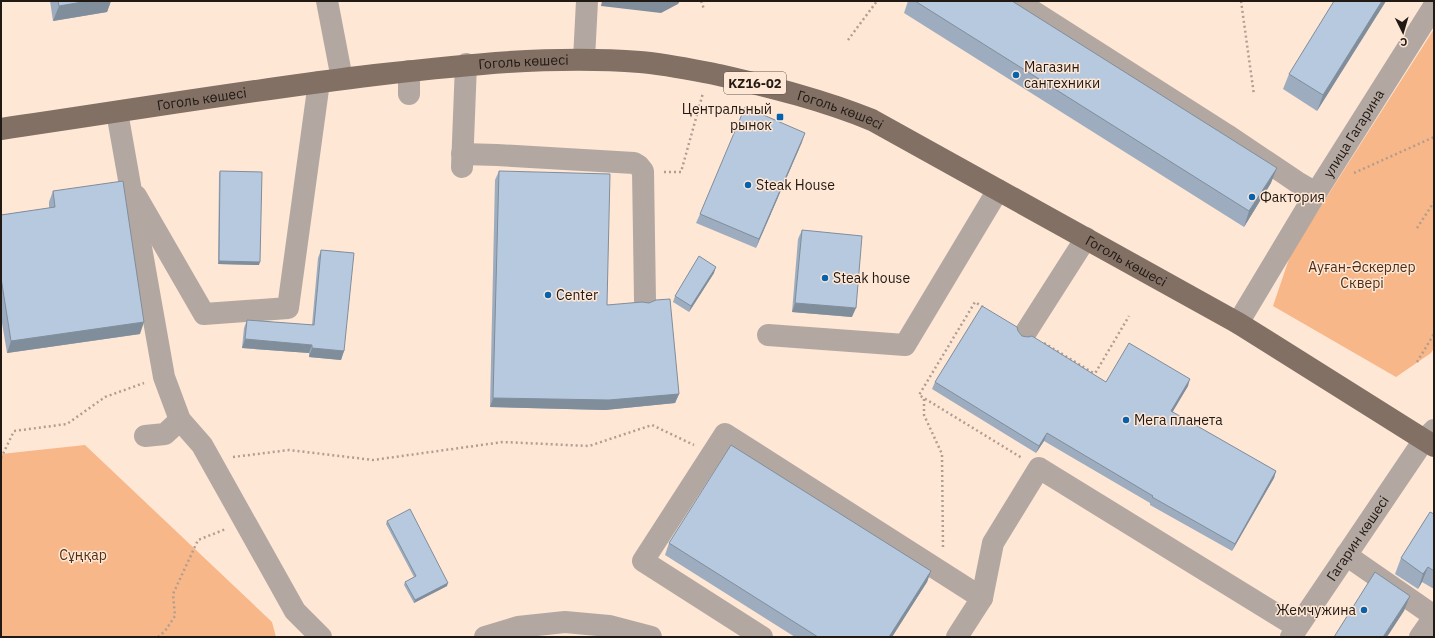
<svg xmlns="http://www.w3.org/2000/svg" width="1435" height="638" viewBox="0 0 1435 638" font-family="'IBM Plex Sans',sans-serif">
	<rect width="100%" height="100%" fill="#ffe7d6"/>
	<g fill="#f8b788">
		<polygon points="1434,29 1434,348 1431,353 1396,377 1273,306 1291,253"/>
		<polygon points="85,445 272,622 276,637 1,637 1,454"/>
	</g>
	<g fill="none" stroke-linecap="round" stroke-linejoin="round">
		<g stroke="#b09e91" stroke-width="2.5" stroke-dasharray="2 3" stroke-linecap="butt">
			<polyline points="701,1 704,9"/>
			<polyline points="1241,1 1254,95"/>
			<polyline points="848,40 877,1"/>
			<polyline points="664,172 681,172 703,93"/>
			<polyline points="1354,173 1434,137"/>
			<polyline points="1417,228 1434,202"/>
			<polyline points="983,307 975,302 919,395 1022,458"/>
			<polyline points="1044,343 1095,374"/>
			<polyline points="1417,362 1434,334"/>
			<polyline points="1093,377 1129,316"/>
			<polyline points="924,399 924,415 942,454 943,548"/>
			<polyline points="233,457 289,450 373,460 503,442 589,446 652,425 694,445"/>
			<polyline points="1,458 14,431 67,424 105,397 144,383"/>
			<polyline points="158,637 165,631 175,616 173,594 198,540 226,529"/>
		</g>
		<g stroke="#b3a8a1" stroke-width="22">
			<polyline points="327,1 342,79"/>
			<polyline points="1017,1 1227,135 1297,182 1316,193"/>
			<polyline points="584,59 587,1"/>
			<polyline points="409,71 409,94"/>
			<polyline points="117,112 164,377 180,420 202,445 295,611 321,637"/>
			<polyline points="462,154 497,155 634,163 639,166 643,171 645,300"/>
			<polyline points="462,167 466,64"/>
			<polyline points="136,196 204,314 288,308 319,82"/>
			<path id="s1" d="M1238 323 1316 193 1434 6"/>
			<polyline points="1026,332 1086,238"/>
			<polyline points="768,335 905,345 998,190"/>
			<polyline points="145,436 165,434 180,420"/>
			<polyline points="1346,555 1434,616"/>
			<polyline points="982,598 993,543 1039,468 1297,627"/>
			<polyline points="485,637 518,627 565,622 609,626 651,637"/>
			<polyline points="762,637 643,561 725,434 982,598 957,637"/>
			<path id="s2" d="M1291 637 1424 440 1434 430"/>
			<polyline points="1420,637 1434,617"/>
		</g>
		<path stroke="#827064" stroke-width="22" id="s3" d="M1 129C125 111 250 90 375 75 463 65 552 55 640 62 666 64 693 70 719 75 771 87 823 100 872 120L1238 323 1434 446"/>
	</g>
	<g fill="#9dadbf">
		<polygon points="50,1 111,1 107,12 53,21"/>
		<polygon points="908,1 1012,1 1271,183 1244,227 904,13"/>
		<polygon points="1386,1 1317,111 1283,89 1289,74"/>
		<polygon points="802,142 756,248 696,223 700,214"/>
		<polygon points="220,171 259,265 218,264 219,174"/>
		<polygon points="499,171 679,394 675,403 605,410 490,407 495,180"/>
		<polygon points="53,191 140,334 7,353 1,317 1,215 49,208 49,202"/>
		<polygon points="802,230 852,317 792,312 798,239"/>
		<polygon points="321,250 344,351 341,360 309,357 309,353 242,348 244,328 247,320 312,325 318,258"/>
		<polygon points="714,273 689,312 673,302 675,296"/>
		<polygon points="1018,331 1022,336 1106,382 1188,386 1172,412 1276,471 1274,478 1232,551 1150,505 1150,503 1044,441 1036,453 932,389 935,382"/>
		<polygon points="1434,514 1434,589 1422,582 1418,589 1395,574 1401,558"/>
		<polygon points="387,521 447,586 414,603 404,585 405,582 414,577 386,524"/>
		<polygon points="669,543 931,571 927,582 892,637 795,637 665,555"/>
	</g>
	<g fill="#808d9b">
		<polygon points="88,1 111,1 107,12 53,21 59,6"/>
		<polygon points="602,1 680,1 678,4 661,13 601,6"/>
		<polygon points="1382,1 1386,1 1317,111 1323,95"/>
		<polygon points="805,133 802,142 756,248 759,239"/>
		<polygon points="1277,168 1271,183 1244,227 1249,211"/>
		<polygon points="219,261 260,262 259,265 218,264"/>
		<polygon points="716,267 714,273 689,312 691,306"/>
		<polygon points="795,303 856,308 852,317 792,312"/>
		<polygon points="144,322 140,334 7,353 11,341"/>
		<polygon points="245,339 312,345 309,353 242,348"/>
		<polygon points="312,348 344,351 341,360 309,357"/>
		<polygon points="1190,379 1188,386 1169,418 1171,411"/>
		<polygon points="679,394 675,403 605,410 490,407 493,398"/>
		<polygon points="1047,433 1044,441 1036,453 1039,446"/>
		<polygon points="1276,471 1274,478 1232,551 1235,544"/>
		<polygon points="1428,567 1422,582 1418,589 1423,574"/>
		<polygon points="931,571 927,582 892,637 889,637"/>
		<polygon points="448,583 447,586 414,603 415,600"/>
		<polygon points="1410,596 1404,611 1387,637 1383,637"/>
	</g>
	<g fill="#b7c9de" stroke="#808d9b">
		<polygon points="58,1 88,1 59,6"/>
		<polygon points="915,1 1012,1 1277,168 1249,211"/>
		<polygon points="1334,1 1382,1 1323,95 1289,74"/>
		<polygon points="745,107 805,133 759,239 700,214"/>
		<polygon points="220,171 262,172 260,262 219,261"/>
		<polygon points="499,171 610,174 607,305 642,302 649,303 656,300 670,299 679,394 609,400 493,398"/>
		<polygon points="123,181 144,322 11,341 1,278 1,215 55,207 53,191"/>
		<polygon points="802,230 862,236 856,308 795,303"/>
		<polygon points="321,250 354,253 344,351 312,348 312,345 245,339 247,320 314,325"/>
		<polygon points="699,256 716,267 691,306 675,296"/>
		<polygon points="982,306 1017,327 1018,331 1022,336 1028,337 1032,336 1106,382 1129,343 1190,379 1171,411 1276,471 1235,544 1152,497 1153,496 1047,433 1039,446 935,382"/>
		<polygon points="731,445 931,571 889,637 818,637 669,543"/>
		<polygon points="410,509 448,583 415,600 405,582 416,576 387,521"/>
		<polygon points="1430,512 1434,514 1434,571 1428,567 1423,574 1401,558"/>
		<polygon points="1375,572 1410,596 1383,637 1334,637"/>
	</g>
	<g fill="#0462af" stroke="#ffe7d6" stroke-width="1.5">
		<circle cx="1016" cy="75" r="4"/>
		<rect x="776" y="113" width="8" height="8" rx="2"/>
		<circle cx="748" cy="185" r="4"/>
		<circle cx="1252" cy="197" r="4"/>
		<circle cx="825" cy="278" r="4"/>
		<circle cx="548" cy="295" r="4"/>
		<circle cx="1126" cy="420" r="4"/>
		<circle cx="1364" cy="610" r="4"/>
	</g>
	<g text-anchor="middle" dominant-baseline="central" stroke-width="3" stroke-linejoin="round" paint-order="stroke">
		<rect fill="#ffe7d6" stroke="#64574e" stroke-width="1" x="724" y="72" width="62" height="22" rx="3"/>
		<g font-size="13" font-weight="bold" fill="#211913">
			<text x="755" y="83">KZ16-02</text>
		</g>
		<g font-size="14" fill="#211913" stroke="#ffe7d6">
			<text stroke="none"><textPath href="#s3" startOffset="527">Гоголь көшесі</textPath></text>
			<text stroke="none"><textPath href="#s3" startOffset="203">Гоголь көшесі</textPath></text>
			<text stroke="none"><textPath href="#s3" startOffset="850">Гоголь көшесі</textPath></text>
			<text stroke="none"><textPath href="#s1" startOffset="222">улица Гагарина</textPath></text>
			<text stroke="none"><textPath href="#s3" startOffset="1174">Гоголь көшесі</textPath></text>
			<text stroke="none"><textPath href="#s2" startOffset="119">Гагарин көшесі</textPath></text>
		</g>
		<g font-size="14" fill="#211913" stroke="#ffe7d6" text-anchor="start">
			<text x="1024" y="67">Магазин<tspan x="1024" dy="16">сантехники</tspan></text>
			<text x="772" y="109" text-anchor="end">Центральный<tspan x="772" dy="16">рынок</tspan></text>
			<text x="756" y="185">Steak House</text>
			<text x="1260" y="197">Фактория</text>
			<text x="833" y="278">Steak house</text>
			<text x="556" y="295">Center</text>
			<text x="1134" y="420">Мега планета</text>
			<text x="1356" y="610" text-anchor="end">Жемчужина</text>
		</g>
		<g font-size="14" fill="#4f2e14" stroke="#ffe7d6">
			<text x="1362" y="267">Ауған-Әскерлер<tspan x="1362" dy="16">Сквері</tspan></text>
			<text x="83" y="555">Сұңқар</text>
		</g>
	</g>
	<rect width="1435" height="638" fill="none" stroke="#211913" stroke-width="4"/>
	<g transform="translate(1403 32) rotate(175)" stroke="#ffe7d6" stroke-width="3" paint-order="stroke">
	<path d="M0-3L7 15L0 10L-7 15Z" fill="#211913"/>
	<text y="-6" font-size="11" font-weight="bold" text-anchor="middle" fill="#211913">С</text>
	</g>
</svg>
